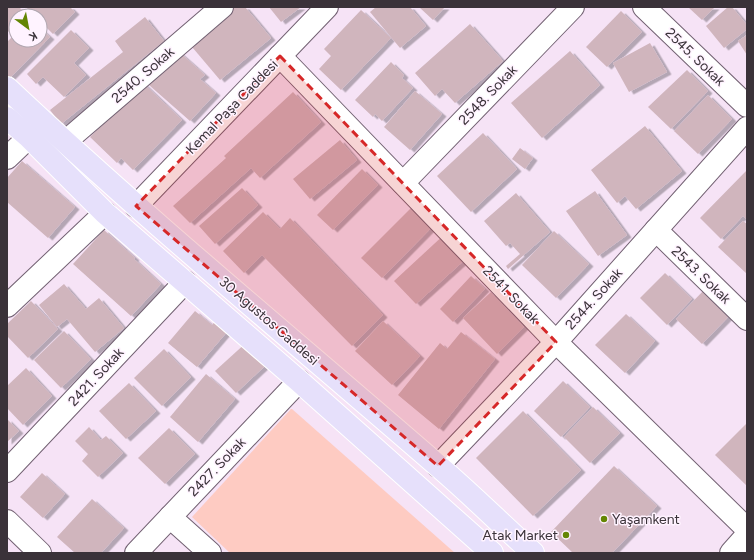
<svg xmlns="http://www.w3.org/2000/svg" width="754" height="560" viewBox="0 0 754 560" font-family="Figtree,sans-serif">
	<defs>
		<filter id="shadow"><feDropShadow dx="4.5" dy="2.5" stdDeviation="0" flood-color="#0004"/></filter>
	</defs>
	<rect width="100%" height="100%" fill="#f6e3f6"/>
	<polygon fill="#fecbc2" points="291,409 292,409 455,553 230,553 192,517"/>
	<g fill="#d0b5bd" filter="url(#shadow)">
		<polygon points="7,7 19,7 26,14 24,16 16,16 16,24 7,33"/>
		<polygon points="26,7 70,7 75,12 53,34 40,21 40,16 35,16"/>
		<polygon points="228,7 245,7 271,38 220,80 187,41"/>
		<polygon points="269,7 301,7 281,22"/>
		<polygon points="376,7 410,7 426,26 400,48 370,12"/>
		<polygon points="419,7 445,7 433,20"/>
		<polygon points="688,7 715,7 702,20"/>
		<polygon points="728,7 732,7 747,25 747,29 724,48 706,26"/>
		<polygon points="361,10 391,38 341,90 319,69 331,56 324,49"/>
		<polygon points="621,11 642,32 607,67 586,47"/>
		<polygon points="145,17 164,41 61,124 50,110 123,52 115,41"/>
		<polygon points="470,24 503,61 455,103 442,89 435,96 415,73"/>
		<polygon points="40,28 50,37 9,79 7,77 7,42 16,33 16,40 40,40"/>
		<polygon points="71,30 89,48 74,63 86,75 64,97 43,77 36,84 27,74"/>
		<polygon points="747,35 747,55 738,41"/>
		<polygon points="650,43 667,72 629,92 613,63"/>
		<polygon points="570,51 600,85 542,138 511,103"/>
		<polygon points="179,52 205,75 200,79 216,93 190,121 149,85"/>
		<polygon points="391,62 404,75 402,78 413,88 382,121 375,114 373,117 355,100"/>
		<polygon points="687,70 708,91 671,129 648,107"/>
		<polygon points="143,83 182,120 133,170 121,158 117,163 90,137"/>
		<polygon points="415,91 442,114 410,150 384,127"/>
		<polygon points="293,92 321,122 260,178 251,168 190,223 173,206 226,158 224,156"/>
		<polygon points="708,95 732,119 698,154 674,131"/>
		<polygon points="645,126 682,171 636,209 625,196 617,203 591,170"/>
		<polygon points="483,133 517,169 471,212 437,176"/>
		<polygon points="340,140 357,160 310,199 293,179"/>
		<polygon points="520,148 533,158 525,169 512,159"/>
		<polygon points="22,161 75,207 48,238 7,202 7,178"/>
		<polygon points="362,169 378,185 333,230 317,215"/>
		<polygon points="747,170 747,220 743,216 721,239 700,218"/>
		<polygon points="242,188 258,205 215,244 199,226"/>
		<polygon points="595,191 627,235 598,256 566,211"/>
		<polygon points="516,193 550,232 508,269 506,266 520,254 510,243 506,246 484,221"/>
		<polygon points="413,206 434,225 382,278 361,258"/>
		<polygon points="263,212 280,229 290,218 383,315 352,346 262,255 244,273 223,251"/>
		<polygon points="743,221 747,224 747,274 718,247"/>
		<polygon points="104,230 135,258 134,259 161,284 131,316 73,264"/>
		<polygon points="554,231 589,264 556,298 522,265"/>
		<polygon points="447,232 469,256 416,304 394,281"/>
		<polygon points="665,273 692,299 667,325 640,298"/>
		<polygon points="471,276 485,289 453,322 440,309"/>
		<polygon points="64,284 86,309 99,298 124,328 95,352 67,319 57,327 39,305"/>
		<polygon points="705,289 731,314 702,344 676,319"/>
		<polygon points="491,292 524,327 497,354 463,318"/>
		<polygon points="31,301 58,329 28,358 7,336 7,324"/>
		<polygon points="195,311 212,325 220,316 232,326 197,367 168,343"/>
		<polygon points="626,314 655,341 625,373 595,345"/>
		<polygon points="383,321 420,356 392,385 355,351"/>
		<polygon points="64,331 91,359 61,388 34,360"/>
		<polygon points="461,332 495,359 439,429 398,395 440,343 447,349"/>
		<polygon points="248,341 268,363 236,393 215,371"/>
		<polygon points="164,349 191,377 162,406 134,378"/>
		<polygon points="26,368 52,396 23,425 7,408 7,386"/>
		<polygon points="206,374 235,399 198,442 170,417"/>
		<polygon points="563,381 590,407 561,437 534,411"/>
		<polygon points="129,383 156,411 126,439 99,411"/>
		<polygon points="593,407 620,433 590,463 564,437"/>
		<polygon points="523,411 581,470 533,516 476,458"/>
		<polygon points="7,419 19,431 7,442"/>
		<polygon points="747,423 747,486 715,455"/>
		<polygon points="89,427 101,440 106,436 123,453 98,477 82,461 88,454 75,441"/>
		<polygon points="169,428 195,454 165,484 138,458"/>
		<polygon points="614,466 657,506 612,553 573,553 551,532"/>
		<polygon points="42,473 65,494 43,518 20,497"/>
		<polygon points="92,499 124,528 101,553 75,553 57,537"/>
	</g>
	<g fill="none" stroke-linecap="round" stroke-linejoin="round">
		<g stroke="#726172" stroke-width="24">
			<g id="minor">
				<polyline points="644,7 747,106"/>
				<polyline points="280,56 556,342 747,529"/>
				<polyline points="65,142 222,7"/>
				<polyline points="7,158 29,137"/>
				<polyline points="403,183 573,7"/>
				<polyline points="136,206 327,7"/>
				<polyline points="656,230 747,319"/>
				<polyline points="7,306 105,213"/>
				<polyline points="438,466 556,342 747,128"/>
				<polyline points="7,471 185,282"/>
				<polyline points="170,517 210,553"/>
				<polyline points="7,521 40,553"/>
				<polyline points="136,553 299,381"/>
				<polyline points="731,553 747,535"/>
			</g>
		</g>
		<g stroke="#fff" stroke-width="24">
			<g id="major">
				<path d="M7 88C146 219 293 340 437 465 470 493 501 524 533 553"/>
				<polyline points="7,118 29,137 105,213 299,381 492,553"/>
			</g>
		</g>
		<use href="#minor" stroke="#fff" stroke-width="22"/>
		<use href="#major" stroke="#e6e0fb" stroke-width="22"/>
	</g>
	<path fill="#d62828" fill-opacity="0.2" stroke="#d62828" stroke-width="3" stroke-dasharray="8 5" stroke-linejoin="round" d="M280 56 556 342 438 466 136 206Z"/>
	<g fill="#638603" stroke="#fff3ff" stroke-width="1.5">
		<circle cx="604" cy="519" r="4"/>
		<circle cx="566" cy="535" r="4"/>
	</g>
	<g text-anchor="middle" dominant-baseline="central" stroke-width="3" stroke-linejoin="round" paint-order="stroke">
		<g font-size="14" fill="#3a3239" stroke="#fff3ff">
			<text transform="translate(695 57) rotate(44)">2545. Sokak</text>
			<text transform="translate(143 75) rotate(-41)">2540. Sokak</text>
			<text transform="translate(488 95) rotate(-46)">2548. Sokak</text>
			<text transform="translate(232 107) rotate(-46)">Kemal Paşa Caddesi</text>
			<text transform="translate(701 275) rotate(44)">2543. Sokak</text>
			<text transform="translate(511 295) rotate(46)">2541. Sokak</text>
			<text transform="translate(594 299) rotate(-48)">2544. Sokak</text>
			<text transform="translate(269 321) rotate(41)">30 Agustos Caddesi</text>
			<text transform="translate(96 377) rotate(-47)">2421. Sokak</text>
			<text transform="translate(217 467) rotate(-46)">2427. Sokak</text>
		</g>
		<g font-size="14" fill="#3a3239" stroke="#fff3ff" text-anchor="start">
			<text x="612" y="519">Yaşamkent</text>
			<text x="558" y="535" text-anchor="end">Atak Market</text>
		</g>
	</g>
	<rect width="754" height="560" fill="none" stroke="#3a3239" stroke-width="16"/>
	<g transform="translate(28 28) rotate(148)"><circle r="19" fill="#fff3ff" stroke="#b0a6b0"/>
	<path d="M0-3L7 15L0 10L-7 15Z" fill="#638603"/>
	<text y="-6" font-size="11" font-weight="bold" text-anchor="middle" fill="#3a3239">K</text>
	</g>
</svg>
